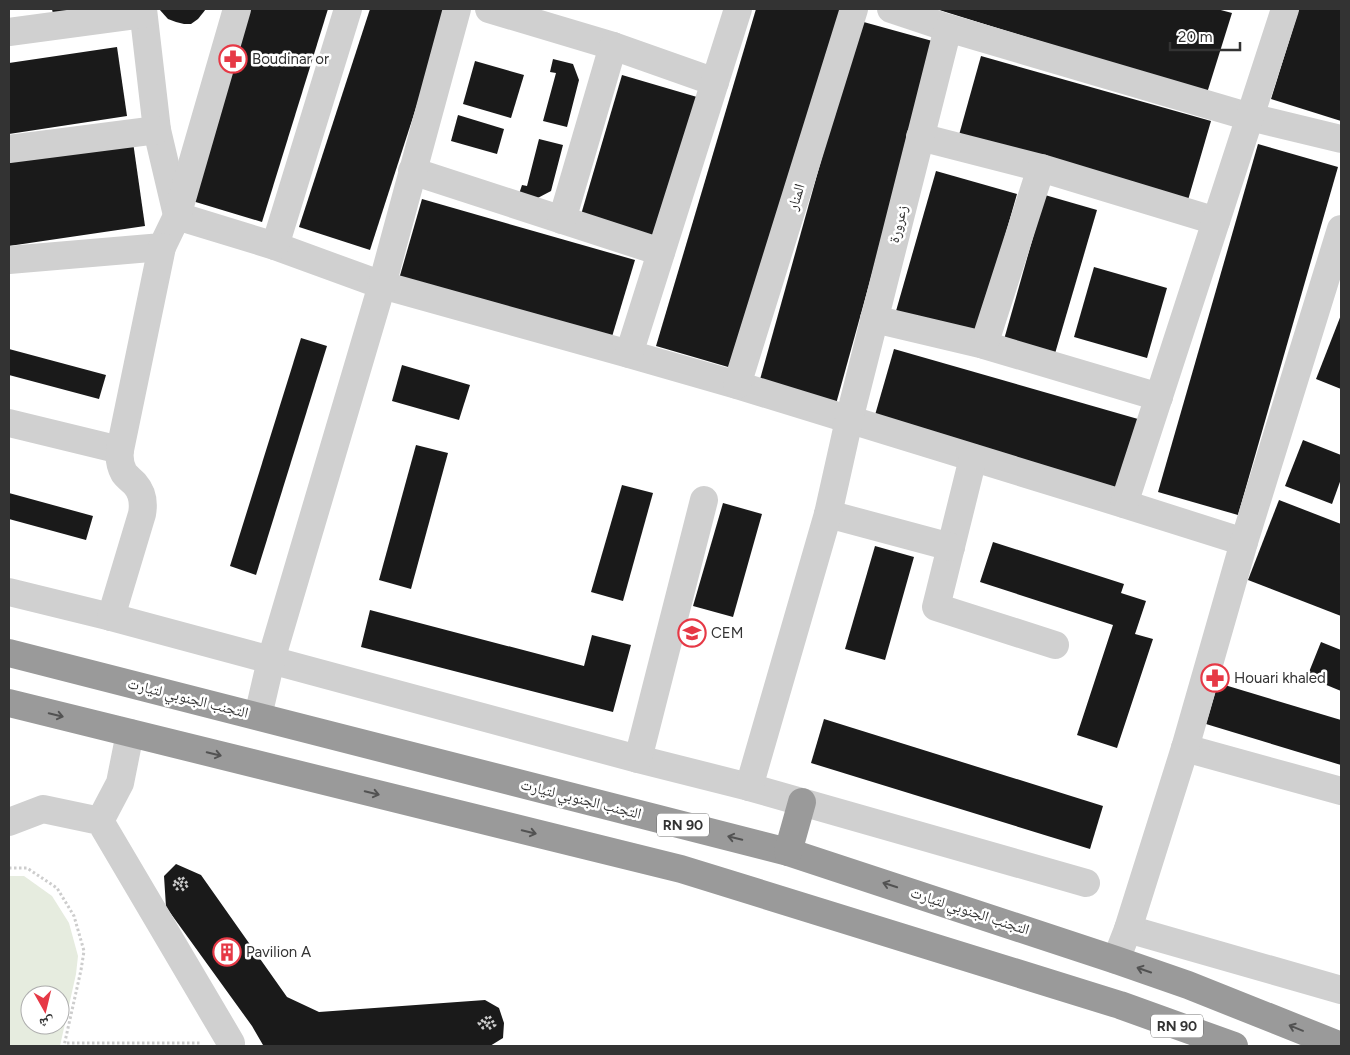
<svg xmlns="http://www.w3.org/2000/svg" width="1350" height="1055" viewBox="0 0 1350 1055" font-family="Figtree,'Noto Naskh Arabic',sans-serif">
	<rect width="100%" height="100%" fill="#fff"/>
	<path fill="#e6ecdf" fill-rule="evenodd" d="M9 876H24L52 896 69 923 78 956 76 974 60 1046H9ZM30 995H60V1025H30Z"/>
	<g fill="#1a1a1a">
		<polygon points="52,9 77,9 77,10 53,14"/>
		<polygon points="159,9 206,9 198,19 191,24 184,24 176,22 168,19"/>
		<polygon points="248,9 328,9 262,222 189,200"/>
		<polygon points="370,9 448,9 370,250 299,227"/>
		<polygon points="756,9 842,9 735,369 656,346"/>
		<polygon points="936,9 1217,9 1232,13 1207,93"/>
		<polygon points="1299,9 1341,9 1341,121 1271,99"/>
		<polygon points="860,21 936,42 836,404 759,383"/>
		<polygon points="117,47 127,116 9,134 9,63"/>
		<polygon points="981,56 1211,121 1188,200 959,135"/>
		<polygon points="553,59 573,64 579,80 567,127 543,121 556,73 550,72"/>
		<polygon points="475,61 524,75 511,118 463,104"/>
		<polygon points="622,75 697,97 656,240 580,218"/>
		<polygon points="458,115 504,129 497,154 451,141"/>
		<polygon points="539,139 563,145 551,191 532,201 518,197 522,185 527,186"/>
		<polygon points="133,142 145,226 9,246 9,160"/>
		<polygon points="1258,144 1338,167 1238,515 1158,492"/>
		<polygon points="936,171 1017,194 977,334 896,311"/>
		<polygon points="1045,195 1097,210 1054,357 1003,343"/>
		<polygon points="422,199 635,260 611,340 399,279"/>
		<polygon points="1094,267 1167,288 1147,358 1074,337"/>
		<polygon points="1341,315 1341,389 1316,379"/>
		<polygon points="301,338 327,346 256,575 230,566"/>
		<polygon points="9,349 106,375 99,399 9,375"/>
		<polygon points="894,349 1138,419 1117,492 873,422"/>
		<polygon points="402,365 470,385 459,420 392,401"/>
		<polygon points="1303,440 1341,455 1341,479 1332,504 1285,486"/>
		<polygon points="416,445 448,453 411,589 379,580"/>
		<polygon points="622,485 653,493 623,601 591,592"/>
		<polygon points="9,493 93,516 86,540 9,519"/>
		<polygon points="1279,500 1341,524 1341,616 1248,580"/>
		<polygon points="723,503 762,514 733,617 693,606"/>
		<polygon points="993,542 1124,584 1121,593 1146,601 1135,634 1153,639 1117,748 1077,735 1113,625 980,582"/>
		<polygon points="875,546 914,557 885,660 845,649"/>
		<polygon points="370,610 584,666 592,635 631,645 613,712 361,647"/>
		<polygon points="1321,642 1341,650 1341,691 1307,677"/>
		<polygon points="1218,683 1341,720 1341,765 1206,724"/>
		<polygon points="824,719 1103,806 1090,849 811,763"/>
		<polygon points="176,864 201,875 287,997 319,1012 485,1000 499,1008 504,1023 503,1038 490,1046 263,1046 263,1045 252,1026 166,907 164,876"/>
	</g>
	<g fill="none" stroke-linecap="round" stroke-linejoin="round">
		<g stroke="#cdcdcd" stroke-width="3" stroke-dasharray="2.5 2.5" stroke-linecap="butt">
			<polyline points="9,868 27,868 57,888 74,916 84,951 81,970 64,1046"/>
			<polyline points="177,884 181,881 183,884 177,889 173,883 182,877 188,885 181,891"/>
			<polyline points="484,1023 487,1021 490,1024 483,1028 479,1023 489,1016 495,1025 487,1030"/>
			<polyline points="67,1043 201,1043"/>
		</g>
		<g stroke="#d0d0d0" stroke-width="28">
			<polyline points="143,9 157,130 177,215"/>
			<polyline points="489,9 613,46 715,82"/>
			<polyline points="891,9 948,28 1250,117 1341,139"/>
			<polyline points="9,32 143,14"/>
			<polyline points="920,137 1041,168 1216,221"/>
			<polyline points="9,149 157,130"/>
			<polyline points="412,171 661,252"/>
			<polyline points="177,216 275,246 382,285 629,354 737,385 1124,504 1244,542"/>
			<polyline points="562,220 613,46"/>
			<polyline points="275,246 348,9"/>
			<polyline points="9,260 162,247 177,216 237,9"/>
			<polyline points="874,319 984,345 1159,397"/>
			<polyline points="984,345 1041,168"/>
			<polyline points="629,354 738,9"/>
			<polyline points="737,385 854,9"/>
			<polyline points="9,423 120,450"/>
			<polyline points="973,458 936,607 1055,645"/>
			<polyline points="1124,504 1285,9"/>
			<polyline points="828,514 951,547"/>
			<polyline points="9,592 111,617 638,759 749,787 1086,883"/>
			<path d="M111 617 142 514C144 503 143 493 135 484 132 481 127 477 124 473 120 466 119 458 120 450L162 247"/>
			<polyline points="258,716 271,660 382,285 457,9"/>
			<polyline points="1185,748 1341,791"/>
			<polyline points="638,759 704,500"/>
			<polyline points="749,787 828,514 849,420 948,28"/>
			<polyline points="100,821 120,783 130,733"/>
			<polyline points="9,822 43,809 100,821 231,1043 230,1046"/>
			<polyline points="1128,929 1341,990"/>
			<polyline points="1116,960 1128,929 1185,748 1244,542 1341,229"/>
		</g>
		<g stroke="#9a9a9a" stroke-width="28">
			<polyline points="9,653 788,852 1116,960 1188,985 1341,1046"/>
			<polyline points="9,703 681,869 1120,1005 1234,1046"/>
			<polyline points="788,852 802,802"/>
		</g>
	</g>
	<defs><path id="oneway-shaft" d="M-6 0H5M1.5-3L5.5 0L1.5 3" fill="none" stroke-width="1.6" stroke-linecap="round" stroke-linejoin="round" transform="scale(1.25)"/></defs>
	<g stroke="#525252">
		<use href="#oneway-shaft" transform="translate(56 715) rotate(14)"/>
		<use href="#oneway-shaft" transform="translate(214 754) rotate(14)"/>
		<use href="#oneway-shaft" transform="translate(372 793) rotate(14)"/>
		<use href="#oneway-shaft" transform="translate(529 832) rotate(14)"/>
		<use href="#oneway-shaft" transform="translate(735 838) rotate(-166)"/>
		<use href="#oneway-shaft" transform="translate(890 885) rotate(-162)"/>
		<use href="#oneway-shaft" transform="translate(1144 970) rotate(-161)"/>
		<use href="#oneway-shaft" transform="translate(1296 1028) rotate(-158)"/>
	</g>
	<defs>
		<g id="pharmacy-ring" transform="scale(1.4375)"><circle r="9.5" fill="#fff" stroke="#e63946" stroke-width="1.5"/><path d="M-2-6h4v4h4v4h-4v4h-4v-4h-4v-4h4Z" fill="#e63946"/></g>
		<g id="school-ring" transform="scale(1.4375)"><circle r="9.5" fill="#fff" stroke="#e63946" stroke-width="1.5"/><path d="M0-5L7-2L0 1L-7-2ZM-4 1L0 2.5L4 1V4Q0 6-4 4Z" fill="#e63946"/></g>
		<g id="building-ring" transform="scale(1.4375)"><circle r="9.5" fill="#fff" stroke="#e63946" stroke-width="1.5"/><path d="M-4-6H4V6H1V3H-1V6H-4ZM-2.5-4.3h1.7v1.8h-1.7ZM.8-4.3h1.7v1.8H.8ZM-2.5-1h1.7V.8h-1.7ZM.8-1h1.7V.8H.8Z" fill="#e63946"/></g>
	</defs>
	<g fill-rule="evenodd">
		<use href="#pharmacy-ring" x="233" y="59"/>
		<use href="#school-ring" x="692" y="633"/>
		<use href="#pharmacy-ring" x="1215" y="678"/>
		<use href="#building-ring" x="227" y="952"/>
	</g>
	<g text-anchor="middle" dominant-baseline="central" stroke-width="5" stroke-linejoin="round" paint-order="stroke">
		<g fill="#fff" stroke="#707070" stroke-width="1">
			<rect x="657" y="813.5" width="52" height="23" rx="4"/>
			<rect x="1151" y="1014.5" width="52" height="23" rx="4"/>
		</g>
		<g font-size="14" font-weight="bold" fill="#333">
			<text x="683" y="825">RN 90</text>
			<text x="1177" y="1026">RN 90</text>
		</g>
		<g font-size="15" fill="#333" stroke="#fff" text-anchor="start">
			<text x="252" y="59">Boudinar or</text>
			<text x="711" y="633">CEM</text>
			<text x="1234" y="678">Houari khaled</text>
			<text x="246" y="952">Pavilion A</text>
		</g>
		<g font-size="15" fill="#333" stroke="#fff">
			<text transform="translate(796 197) rotate(-73)">المنار</text>
			<text transform="translate(898 224) rotate(-76)">زعرورة</text>
			<text transform="translate(188 698) rotate(14)">التجنب الجنوبي لتيارت</text>
			<text transform="translate(581 799) rotate(14)">التجنب الجنوبي لتيارت</text>
			<text transform="translate(970 911) rotate(18)">التجنب الجنوبي لتيارت</text>
		</g>
	</g>
	<rect width="1350" height="1055" fill="none" stroke="#333333" stroke-width="20"/>
	<g transform="translate(45 1010) rotate(172)"><circle r="24" fill="#ffffff" stroke="#adadad"/>
	<path d="M0-4L9 19L0 12L-9 19Z" fill="#e63946"/>
	<text y="-8" font-size="14" font-weight="bold" text-anchor="middle" fill="#333333">ش</text>
	</g>
	<path d="M1170 42v8h70v-8" fill="none" stroke="#333333" stroke-width="2.5"/>
	<text x="1178" y="42" font-size="15" fill="#333333" stroke="#ffffff" stroke-width="4" paint-order="stroke">20 m</text>
</svg>
